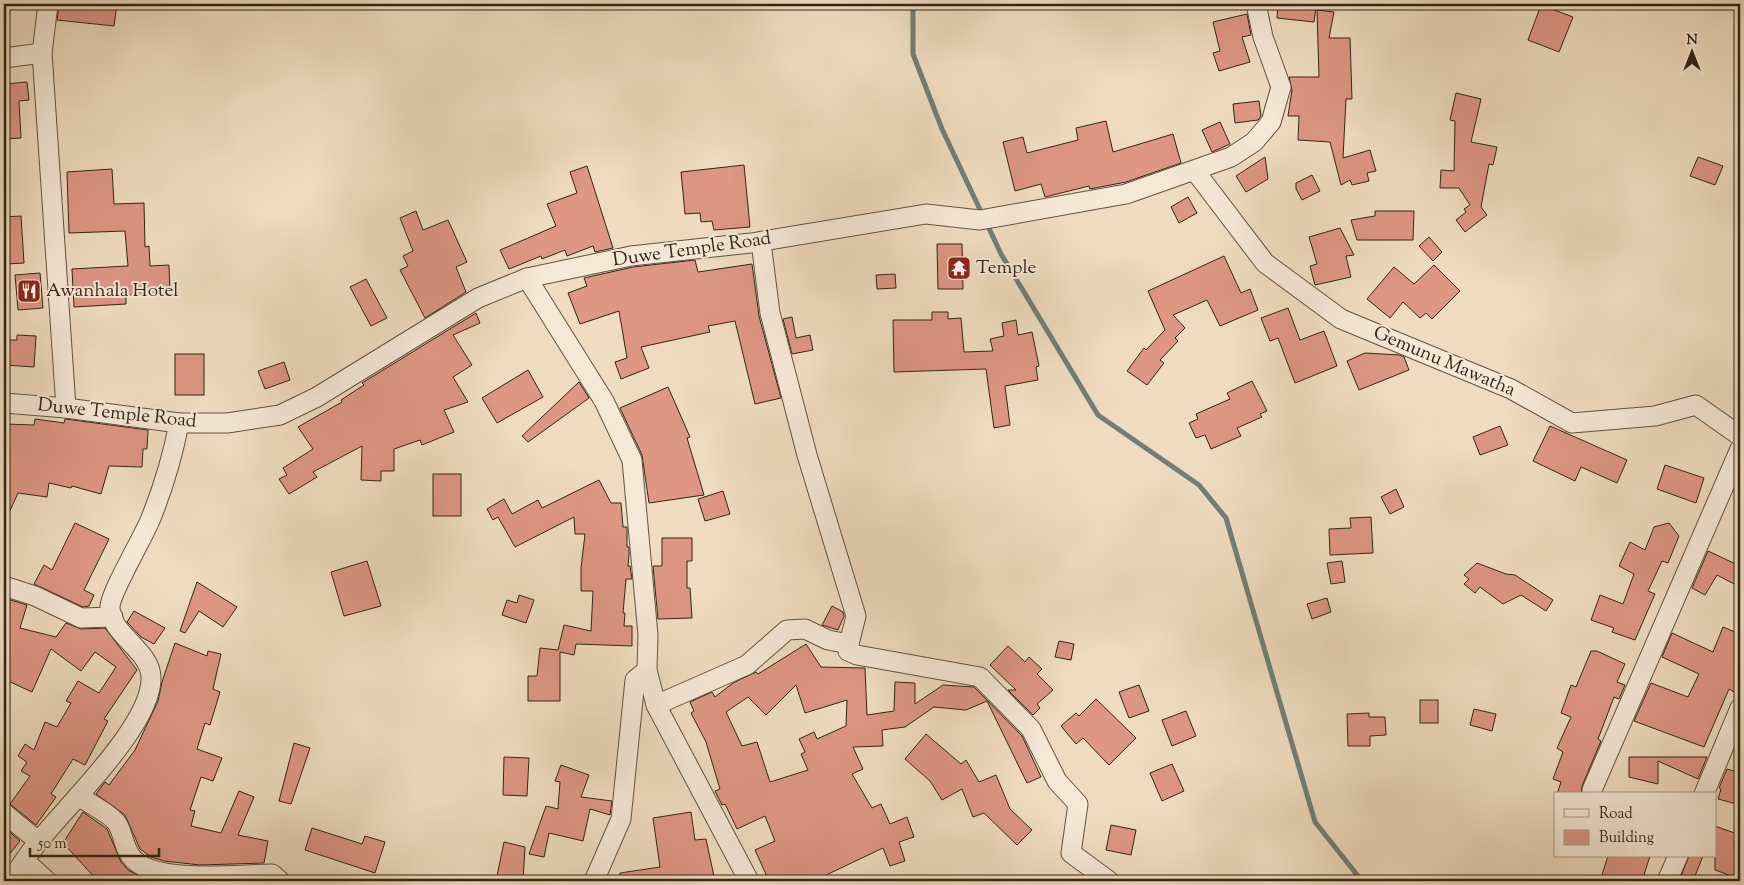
<svg xmlns="http://www.w3.org/2000/svg" width="1744" height="885" viewBox="0 0 1744 885" font-family="'Sorts Mill Goudy',serif">
	<rect width="100%" height="100%" fill="#efdcc0"/>
	<filter id="stains"><feTurbulence type="fractalNoise" baseFrequency=".004" numOctaves="4"/><feColorMatrix values="0 0 0 0 .2 0 0 0 0 .09 0 0 0 0 .02 0 0 0 .5 -.17"/></filter>
	<radialGradient id="worn" r=".72"><stop offset=".6" stop-color="#630" stop-opacity="0"/><stop offset="1" stop-color="#630" stop-opacity=".3"/></radialGradient>
	<g fill="none" stroke-linecap="round" stroke-linejoin="round">
		<g stroke="#707f75" stroke-width="5">
			<polyline points="913,4 913,54 942,129 983,216"/>
			<polyline points="987,224 1001,254 1098,415 1199,485 1226,518 1315,822 1362,881"/>
		</g>
	</g>
	<g fill="#de9685" stroke="#312517" fill-rule="evenodd">
		<polygon points="64,4 117,4 114,26 57,20 59,6 64,7"/>
		<polygon points="1278,4 1310,4 1310,6 1316,7 1314,22 1277,18"/>
		<polygon points="1541,5 1573,17 1559,52 1528,40"/>
		<polygon points="1317,10 1334,12 1329,38 1350,38 1352,99 1346,99 1343,158 1370,150 1376,171 1367,173 1369,181 1352,185 1350,180 1341,185 1330,142 1298,140 1299,116 1288,116 1292,90 1289,77 1319,77"/>
		<polygon points="1247,14 1251,35 1242,37 1250,62 1219,71 1213,53 1220,51 1213,22"/>
		<polygon points="27,82 29,100 19,101 21,138 4,139 4,84"/>
		<polygon points="1456,93 1481,99 1471,142 1497,147 1493,165 1489,164 1481,207 1487,215 1465,232 1456,220 1466,212 1464,209 1470,205 1459,188 1440,188 1441,170 1454,171 1455,121 1450,120"/>
		<polygon points="1259,101 1261,116 1258,120 1235,123 1233,104"/>
		<polygon points="1106,121 1113,152 1173,134 1181,163 1126,182 1090,189 1089,186 1045,197 1041,184 1015,191 1003,142 1023,137 1027,153 1078,140 1076,128"/>
		<polygon points="1220,122 1230,144 1212,152 1202,130"/>
		<polygon points="1265,157 1268,179 1246,192 1236,176"/>
		<polygon points="1698,157 1723,166 1715,185 1690,176"/>
		<polygon points="744,165 750,227 714,230 712,221 701,222 700,213 685,214 681,172"/>
		<polygon points="587,166 613,248 595,252 593,246 567,256 565,250 542,259 541,256 509,269 500,250 556,226 547,204 577,193 570,172"/>
		<polygon points="112,169 114,204 144,203 145,247 149,246 150,266 169,265 170,295 126,295 126,304 74,307 72,269 128,266 125,231 69,233 67,172"/>
		<polygon points="1312,175 1320,191 1302,200 1296,189 1296,183"/>
		<polygon points="1188,197 1197,213 1179,223 1171,207"/>
		<polygon points="416,211 423,230 448,220 467,262 456,267 466,292 425,318 400,270 408,266 403,256 413,251 400,218"/>
		<polygon points="1375,211 1414,211 1413,240 1357,240 1351,220 1375,216"/>
		<polygon points="21,216 24,263 6,264 4,217"/>
		<polygon points="1340,228 1354,255 1346,256 1351,277 1315,285 1310,266 1317,264 1309,237"/>
		<polygon points="1429,237 1442,252 1433,261 1419,246"/>
		<polygon points="937,244 962,244 963,289 938,289"/>
		<polygon points="1224,256 1241,293 1250,289 1258,310 1220,326 1207,300 1173,315 1185,328 1175,338 1178,341 1160,360 1164,363 1147,385 1127,371 1144,348 1146,350 1165,330 1148,291"/>
		<polygon points="695,260 698,272 752,264 759,316 781,398 755,404 735,321 708,326 710,332 641,347 649,368 621,379 615,362 627,358 619,311 580,324 568,293 587,286 584,278 633,267"/>
		<polygon points="1434,265 1460,291 1432,319 1426,313 1420,318 1403,302 1390,318 1367,299 1394,267 1414,284"/>
		<polygon points="40,273 43,308 18,310 15,275"/>
		<polygon points="895,274 896,288 877,289 876,275"/>
		<polygon points="366,279 387,318 371,326 350,287"/>
		<polygon points="1288,308 1300,340 1324,331 1337,366 1295,383 1278,338 1270,341 1261,318"/>
		<polygon points="932,312 948,312 948,319 961,318 964,352 993,351 990,339 1004,336 1002,323 1016,320 1018,335 1032,332 1039,366 1036,367 1038,380 1005,386 1010,425 994,428 986,369 894,372 893,320 932,320"/>
		<polygon points="476,313 480,323 453,335 472,365 453,377 468,402 444,410 454,432 422,445 420,440 394,449 394,471 381,471 381,481 361,480 362,446 313,472 317,477 289,494 279,479 287,475 283,468 313,449 298,427 342,402 341,400 364,385 362,383"/>
		<polygon points="792,317 796,338 810,335 813,350 792,354 783,319"/>
		<polygon points="17,335 36,336 34,367 4,365 4,340 17,340"/>
		<polygon points="1365,353 1400,355 1404,357 1409,370 1359,390 1347,361"/>
		<rect x="175" y="354" width="29" height="41"/>
		<polygon points="284,362 290,380 265,389 258,371"/>
		<polygon points="528,370 543,397 497,423 482,398"/>
		<polygon points="1252,381 1267,411 1260,414 1262,417 1237,428 1241,436 1211,449 1205,435 1196,438 1189,423 1198,419 1196,414 1230,399 1227,393"/>
		<polygon points="579,382 589,398 528,442 522,436"/>
		<polygon points="668,387 690,437 687,438 704,495 649,503 642,455 620,408"/>
		<polygon points="35,419 64,423 65,419 148,430 147,449 143,449 142,467 109,466 101,494 72,486 71,488 49,483 47,497 18,493 4,524 4,424 34,425"/>
		<polygon points="1500,426 1508,445 1480,455 1473,437"/>
		<polygon points="1550,426 1627,460 1617,483 1581,467 1575,481 1533,461"/>
		<polygon points="1665,465 1704,478 1696,503 1657,489"/>
		<rect x="433" y="474" width="28" height="42"/>
		<polygon points="599,480 611,503 621,503 623,527 627,527 627,547 629,547 629,554 628,566 630,566 632,579 626,579 623,613 625,613 624,626 632,626 632,646 576,644 574,655 560,652 560,701 528,701 528,676 537,676 540,648 558,650 564,625 591,631 593,591 581,591 581,568 585,534 575,534 574,517 515,547 498,517 493,520 487,509 504,499 512,514 538,500 542,508"/>
		<polygon points="1396,489 1404,507 1390,514 1381,497"/>
		<polygon points="723,491 730,514 705,521 698,499"/>
		<polygon points="1371,517 1373,553 1330,555 1329,529 1351,528 1350,518"/>
		<polygon points="75,523 109,539 84,590 94,595 89,606 83,607 34,584 44,565 52,570"/>
		<polygon points="1669,523 1679,536 1668,563 1662,561 1648,591 1655,594 1635,640 1612,632 1614,628 1591,620 1600,595 1623,604 1634,574 1619,566 1630,542 1645,550 1654,527"/>
		<polygon points="662,538 692,538 692,561 687,561 687,588 690,588 692,618 658,619 653,566 662,566"/>
		<polygon points="1708,551 1740,566 1740,587 1717,575 1705,595 1692,588"/>
		<polygon points="367,561 381,606 344,616 331,572"/>
		<polygon points="1342,561 1345,582 1331,584 1327,563"/>
		<polygon points="1477,563 1506,574 1515,575 1553,600 1546,611 1521,595 1503,604 1480,587 1475,593 1464,584 1469,579 1464,575"/>
		<polygon points="197,582 237,607 223,627 199,611 185,633 180,631"/>
		<polygon points="519,595 534,600 526,623 502,615 507,600 517,603"/>
		<polygon points="4,598 27,605 20,628 56,637 66,623 81,629 105,628 137,670 104,719 108,721 85,765 73,759 51,794 56,797 36,825 10,804 30,776 21,771 27,762 18,756 25,744 34,750 45,722 57,727 71,703 66,701 78,681 99,693 116,667 95,652 81,671 51,649 32,692 4,679"/>
		<polygon points="1327,598 1331,612 1312,619 1307,604"/>
		<polygon points="832,606 843,612 844,616 838,630 822,625"/>
		<polygon points="134,611 165,628 154,644 141,637 127,622"/>
		<polygon points="1723,627 1740,634 1740,678 1734,692 1729,689 1704,747 1634,721 1651,683 1688,697 1699,674 1662,657 1672,633 1713,652"/>
		<polygon points="1059,641 1074,644 1071,660 1055,657"/>
		<polygon points="175,643 207,656 208,651 221,654 213,689 220,692 210,725 205,723 197,749 222,758 213,781 201,777 190,810 195,811 191,826 221,833 239,791 254,797 238,835 268,841 264,863 200,865 164,861 151,857 140,849 125,815 96,794 105,782 109,785 135,750 158,701 162,682"/>
		<path d="M806 644 821 667 865 668 867 715 894 711 895 682 915 683V704L943 685 974 687 1022 736 1041 777 1027 783 987 701 966 710 934 707 905 727 882 730 883 746 853 747 863 769 852 774 872 808 881 804 890 824 907 817 914 837 899 842 905 861 890 866 883 848 824 876 826 881H769L755 850 775 841 765 816 737 829 725 804 722 805 715 791 720 789 706 742 691 713 694 711 690 702 712 692 715 697 733 683 756 672 758 674ZM796 685 805 713 847 700 846 726 817 739 814 732 799 739 805 752 801 754 808 770 770 782 757 742 742 746 726 712 748 697 766 715Z"/>
		<polygon points="1008,646 1025,662 1029,657 1042,669 1037,674 1053,690 1037,704 1040,708 1033,715 1008,690 1016,690 990,665"/>
		<polygon points="1591,651 1597,651 1625,664 1617,682 1625,685 1619,699 1614,697 1598,739 1601,741 1582,786 1581,794 1557,794 1561,782 1553,779 1563,752 1557,748 1571,717 1561,713 1571,685 1576,687"/>
		<polygon points="1139,685 1149,711 1129,718 1119,692"/>
		<polygon points="1096,699 1136,738 1109,765 1083,738 1076,744 1061,726 1076,713 1079,716"/>
		<rect x="1420" y="700" width="18" height="23"/>
		<polygon points="1474,709 1496,714 1492,731 1470,725"/>
		<polygon points="1186,711 1196,736 1172,746 1162,720"/>
		<polygon points="1369,713 1369,717 1385,717 1386,735 1370,736 1370,746 1348,746 1347,714"/>
		<polygon points="926,734 961,764 966,760 979,782 996,775 1010,809 1032,830 1017,845 984,813 973,817 962,789 942,800 930,781 905,759"/>
		<polygon points="294,743 310,748 291,804 279,801"/>
		<polygon points="504,757 529,758 527,796 503,795"/>
		<polygon points="1629,757 1707,757 1698,779 1658,761 1658,784 1629,777"/>
		<polygon points="1172,764 1184,791 1162,801 1150,773"/>
		<polygon points="561,765 589,775 581,797 612,801 610,815 590,809 583,841 549,833 544,857 529,854 546,806 558,809 560,782 555,781"/>
		<polygon points="1727,769 1740,773 1740,805 1718,799 1721,789 1719,788"/>
		<polygon points="83,812 107,829 121,862 128,870 146,879 145,881 98,881 63,843"/>
		<polygon points="691,812 695,840 706,839 715,881 621,881 620,873 660,867 653,818"/>
		<polygon points="1111,825 1136,830 1131,855 1106,850"/>
		<polygon points="1715,826 1740,835 1740,879 1715,870"/>
		<polygon points="4,827 20,841 4,861"/>
		<polygon points="312,828 362,844 365,836 385,842 375,873 305,850"/>
		<polygon points="504,842 525,847 523,881 496,881"/>
		<polygon points="1608,856 1650,856 1642,881 1600,881"/>
		<polygon points="1689,856 1703,856 1693,881 1679,881"/>
	</g>
	<g fill="none" stroke-linecap="round" stroke-linejoin="round">
		<g stroke="#605341" stroke-width="21">
			<g id="street">
				<polyline points="48,4 42,53 66,408"/>
				<polyline points="4,58 42,53"/>
				<polyline points="1195,171 1265,263 1341,319 1511,389 1572,423 1655,416 1696,405 1740,436"/>
				<polyline points="527,278 604,401 632,460 648,635 647,670 656,705 749,881"/>
				<polyline points="4,403 66,408 179,423 227,423 280,415 317,397 478,298 527,278 631,256 751,243 926,214 980,220 1126,194 1231,157 1254,142 1271,122 1281,87 1263,37 1256,4"/>
				<polyline points="4,586 35,596 81,618 113,617"/>
				<polyline points="849,644 848,651 857,655 980,677 1031,729 1057,781 1078,804 1071,853 1109,881"/>
				<polyline points="656,705 747,665 787,630 805,629 828,640 849,644 856,616 807,455 770,313 761,242"/>
				<polyline points="1592,790 1740,449"/>
				<polyline points="1704,794 1740,708"/>
				<path d="M78 796C87 802 114 816 118 825 124 836 124 850 134 860 160 884 237 874 272 874L280 881"/>
				<polyline points="4,813 38,841"/>
				<polyline points="25,861 47,881"/>
				<path d="M10 881C20 868 28 854 39 841 68 804 152 725 151 678 151 650 110 635 110 607 110 593 144 536 151 518 163 488 173 455 179 423"/>
				<polyline points="594,881 621,819 635,680 647,670"/>
				<polyline points="1667,881 1678,856"/>
			</g>
		</g>
		<use href="#street" stroke="#f5e8d6" stroke-width="19"/>
	</g>
	<defs>
		<g id="temple-square" transform="scale(1.25)"><rect x="-9" y="-9" width="18" height="18" rx="4" fill="#8f2418" stroke="#f5e8d6"/><path d="M0-6L5-2H3V0L6.5 2.5H4V6H1.5V3h-3V6H-4V2.5H-6.5L-3 0V-2H-5Z" fill="#fff"/></g>
		<g id="restaurant-square" transform="scale(1.25)"><rect x="-9" y="-9" width="18" height="18" rx="4" fill="#8f2418" stroke="#f5e8d6"/><path d="M-5-6h1v4h1v-4h1v4h1v-4h1v5L-1.5 .5V6h-2V.5L-5-1ZM5-6V6H3V1.5H1.5Q1.5-4 5-6Z" fill="#fff"/></g>
	</defs>
	<g fill-rule="evenodd">
		<use href="#temple-square" x="959" y="268"/>
		<use href="#restaurant-square" x="29" y="291"/>
	</g>
	<g text-anchor="middle" dominant-baseline="central" stroke-width="4" stroke-linejoin="round" paint-order="stroke">
		<g font-size="19" fill="#312517" stroke="#f5e8d6">
			<text transform="translate(692 250) rotate(-8)">Duwe Temple Road</text>
			<text transform="translate(1444 362) rotate(23)">Gemunu Mawatha</text>
			<text transform="translate(117 414) rotate(6)">Duwe Temple Road</text>
		</g>
		<g font-size="19" fill="#312517" stroke="#f5e8d6" text-anchor="start">
			<text x="976" y="268">Temple</text>
			<text x="46" y="291">Awanhala Hotel</text>
		</g>
	</g>
	<rect width="1744" height="885" fill="none" stroke="#efdcc0" stroke-width="20"/>
	<rect x="5" y="5" width="1734" height="875" fill="none" stroke="#312517" stroke-width="2.5"/>
	<rect x="10" y="10" width="1724" height="865" fill="none" stroke="#312517"/>
	<rect x="1554" y="792" width="162" height="65" fill="#f5e8d6" stroke="#a79a8a"/>
	<rect x="1564" y="809" width="25" height="8" fill="#f5e8d6" stroke="#a79a8a"/>
	<text x="1599" y="818" font-size="15" fill="#312517">Road</text>
	<rect x="1564" y="830" width="25" height="15" fill="#de9685" stroke="#a79a8a"/>
	<text x="1599" y="842" font-size="15" fill="#312517">Building</text>
	<g transform="translate(1692 52)" stroke="#f5e8d6" stroke-width="4" paint-order="stroke">
	<path d="M0-4L9 19L0 12L-9 19Z" fill="#312517"/>
	<text y="-8" font-size="14" font-weight="bold" text-anchor="middle" fill="#312517">N</text>
	</g>
	<path d="M30 848v8h129v-8" fill="none" stroke="#312517" stroke-width="2.5"/>
	<text x="38" y="848" font-size="15" fill="#312517" stroke="#f5e8d6" stroke-width="4" paint-order="stroke">50 m</text>
	<rect width="100%" height="100%" filter="url(#stains)"/>
	<rect width="100%" height="100%" fill="url(#worn)"/>
</svg>
